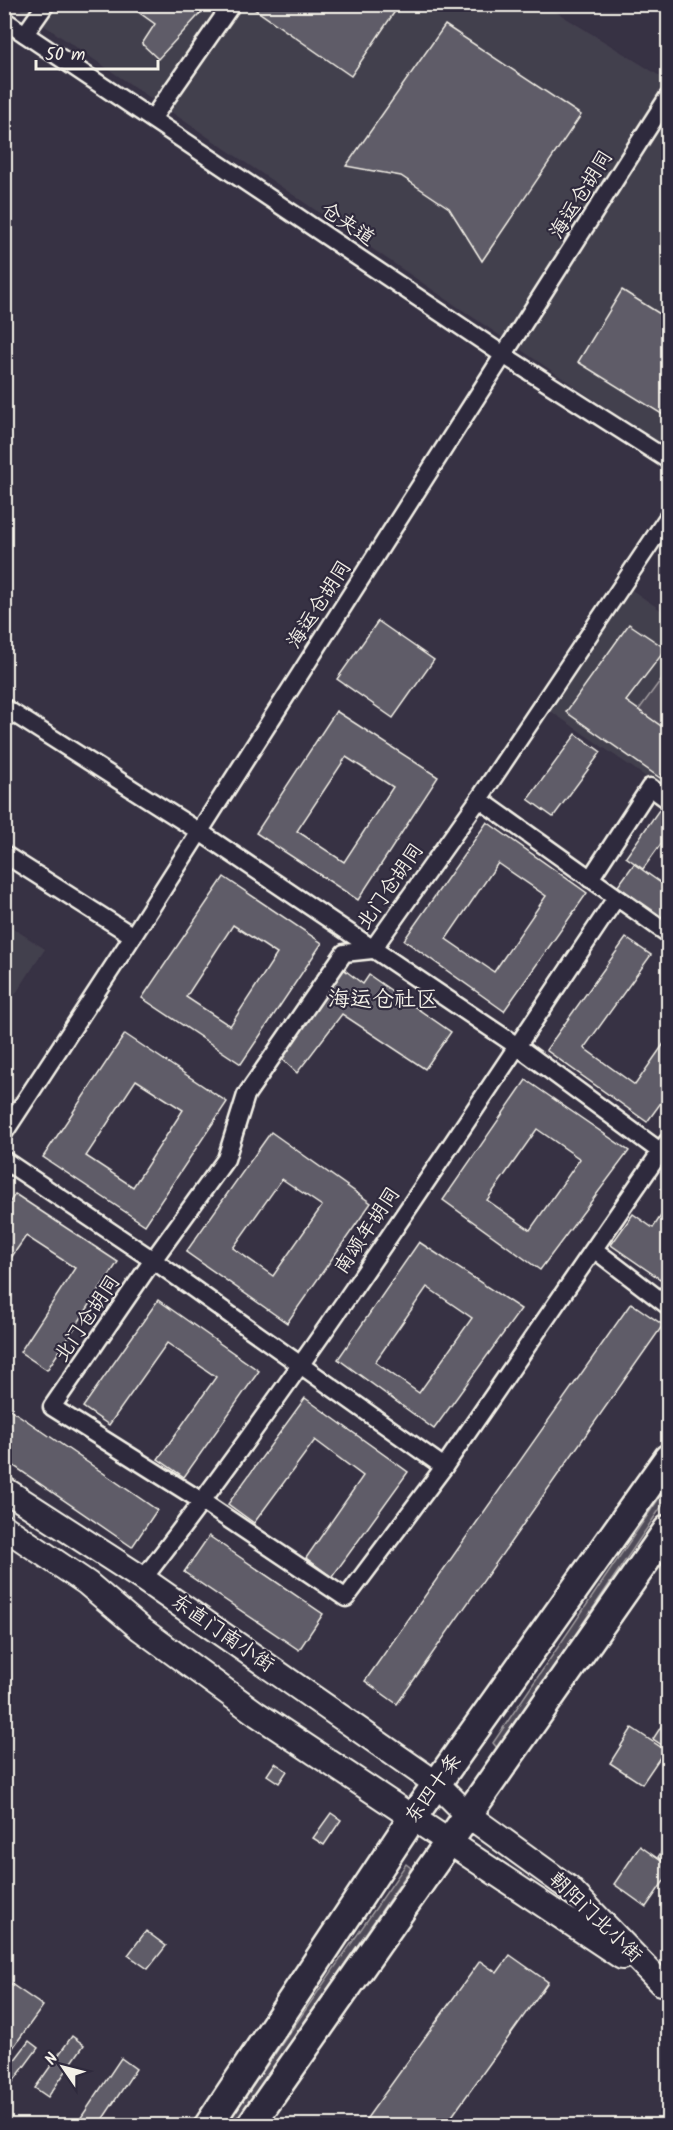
<svg xmlns="http://www.w3.org/2000/svg" width="673" height="2130" viewBox="0 0 673 2130" font-family="Kalam,'LXGW WenKai TC',sans-serif">
	<rect width="100%" height="100%" fill="#373244"/>
	<filter id="ink" filterUnits="userSpaceOnUse"><feTurbulence type="fractalNoise" baseFrequency=".0167" numOctaves="2"/><feDisplacementMap in="SourceGraphic" scale="12" xChannelSelector="R" yChannelSelector="G"/><feConvolveMatrix kernelMatrix="1 2 1 2 8 2 1 2 1" color-interpolation-filters="sRGB"/></filter>
	<g filter="url(#ink)">
		<g fill="#433f4e">
			<polygon points="14,5 545,5 668,81 668,450"/>
			<polygon points="629,588 668,615 668,792 546,708"/>
			<polygon points="5,923 45,949 5,1010"/>
		</g>
		<g fill="#504b59" stroke="#a29ea0" stroke-width="1.5">
			<polygon points="668,670 668,746 632,719"/>
			<polygon points="668,1485 668,1497 498,1749 493,1743"/>
			<polygon points="406,1864 411,1868 233,2125 226,2125"/>
		</g>
		<g fill="#5f5c67" stroke="#f4f1e8" stroke-width="1.5" fill-rule="evenodd">
			<polygon points="127,4 209,4 158,59 142,44 155,24"/>
			<polygon points="256,4 400,4 351,76 253,8"/>
			<polygon points="445,25 581,115 482,261 449,208 401,176 346,166"/>
			<polygon points="622,290 668,319 668,418 578,362"/>
			<polygon points="378,621 434,660 393,718 337,679"/>
			<polygon points="629,624 666,649 626,701 668,731 668,766 660,778 566,712"/>
			<path d="M336 711 438 777 358 900 256 833ZM346 757 393 787 344 862 297 831Z"/>
			<polygon points="576,734 601,752 553,817 528,799"/>
			<polygon points="661,807 668,813 668,834 643,869 626,857"/>
			<path d="M487 822 587 893 504 1011 404 940ZM498 863 546 896 494 972 446 939Z"/>
			<polygon points="634,864 668,888 668,921 618,886"/>
			<path d="M224 877 322 943 241 1064 142 998ZM233 925 277 954 230 1026 186 997Z"/>
			<polygon points="626,938 651,955 584,1048 635,1085 665,1042 668,1044 668,1093 647,1122 546,1050"/>
			<polygon points="342,968 363,984 369,975 451,1032 425,1069 342,1014 297,1073 279,1056"/>
			<path d="M125 1034 227 1102 145 1225 43 1157ZM136 1080 183 1110 133 1187 86 1156Z"/>
			<path d="M526 1080 629 1151 540 1270 443 1200ZM537 1129 580 1159 530 1230 487 1200Z"/>
			<path d="M271 1132 371 1203 287 1323 186 1252ZM282 1179 322 1206 273 1276 233 1248Z"/>
			<polygon points="15,1194 118,1262 47,1370 20,1352 75,1268 26,1236 4,1268 4,1211"/>
			<polygon points="668,1205 668,1267 660,1279 611,1245 633,1214 653,1228"/>
			<path d="M419 1242 521 1309 434 1429 338 1359ZM427 1287 472 1318 419 1393 375 1362Z"/>
			<polygon points="158,1300 259,1371 184,1477 158,1459 216,1377 167,1343 109,1425 83,1407"/>
			<polygon points="631,1303 663,1325 397,1704 365,1681"/>
			<polygon points="305,1398 408,1472 332,1577 306,1558 363,1476 315,1440 254,1523 228,1504"/>
			<polygon points="4,1405 157,1510 132,1547 4,1459"/>
			<polygon points="209,1536 323,1614 299,1650 184,1572"/>
			<polygon points="668,1716 668,1749 653,1739"/>
			<polygon points="632,1728 665,1750 642,1784 610,1763"/>
			<polygon points="275,1763 287,1771 279,1783 267,1775"/>
			<polygon points="331,1813 341,1820 324,1845 313,1838"/>
			<polygon points="668,1842 668,1865 658,1857"/>
			<polygon points="640,1846 668,1866 668,1875 646,1907 614,1884"/>
			<polygon points="146,1931 166,1946 148,1969 128,1955"/>
			<polygon points="510,1955 548,1982 445,2126 362,2125 480,1961 497,1973"/>
			<polygon points="4,1979 43,2006 4,2060"/>
			<polygon points="72,2036 84,2045 48,2097 35,2088"/>
			<polygon points="29,2041 38,2048 4,2094 4,2074"/>
			<polygon points="121,2058 136,2069 98,2126 83,2126 78,2122"/>
		</g>
		<g fill="none" stroke-linecap="round" stroke-linejoin="round">
			<g stroke="#f4f1e8" stroke-width="21">
				<g id="minor">
					<polyline points="4,20 505,356 668,460"/>
					<polyline points="25,34 46,4"/>
					<polyline points="152,119 232,4"/>
					<polyline points="668,517 479,799 372,950 344,953 246,1095 226,1159 153,1260 52,1407 203,1502 346,1598 444,1467 668,1141"/>
					<polyline points="5,708 200,832 517,1046 661,1152"/>
					<polyline points="479,799 668,934"/>
					<polyline points="4,854 133,936"/>
					<polyline points="590,879 650,787 668,800"/>
					<polyline points="4,1133 133,936 668,97"/>
					<polyline points="4,1160 153,1260 444,1467"/>
					<polyline points="595,1250 668,1306"/>
					<path d="M143 1579C312 1360 462 1128 616 898"/>
				</g>
			</g>
			<g stroke="#f4f1e8" stroke-width="28">
				<g id="secondary">
					<polyline points="4,1489 143,1579 437,1784 468,1815 569,1888 661,1983"/>
					<polyline points="4,1527 87,1583 141,1629 257,1714 622,1957"/>
				</g>
			</g>
			<g stroke="#f4f1e8" stroke-width="32">
				<g id="primary">
					<polyline points="208,2126 413,1817 668,1458"/>
					<polyline points="250,2126 668,1529"/>
				</g>
			</g>
			<use href="#minor" stroke="#2f2a3d" stroke-width="16"/>
			<use href="#secondary" stroke="#2f2a3d" stroke-width="24"/>
			<use href="#primary" stroke="#2f2a3d" stroke-width="27"/>
		</g>
	</g>
	<g text-anchor="middle" dominant-baseline="central" stroke-width="4.5" stroke-linejoin="round" paint-order="stroke">
		<g font-size="20" fill="#f4f1e8" stroke="#2f2a3d">
			<text transform="translate(582 195) rotate(-58)">海运仓胡同</text>
			<text transform="translate(347 225) rotate(34)">仓夹道</text>
			<text transform="translate(320 605) rotate(-57)">海运仓胡同</text>
			<text transform="translate(391 887) rotate(-55)">北门仓胡同</text>
			<text transform="translate(368 1231) rotate(-56)">南颂年胡同</text>
			<text transform="translate(88 1319) rotate(-56)">北门仓胡同</text>
			<text transform="translate(222 1634) rotate(35)">东直门南小街</text>
			<text transform="translate(434 1789) rotate(-54)">东四十条</text>
			<text transform="translate(595 1918) rotate(44)">朝阳门北小街</text>
		</g>
		<g font-size="22" fill="#f4f1e8" stroke="#2f2a3d">
			<text x="383" y="1000">海运仓社区</text>
		</g>
	</g>
	<rect width="673" height="2130" fill="none" stroke="#2f2a3d" stroke-width="24"/>
	<rect x="12" y="12" width="649" height="2106" fill="none" stroke="#f4f1e8" stroke-width="2" filter="url(#ink)"/>
	<g transform="translate(63 2067) rotate(305)" stroke="#2f2a3d" stroke-width="4.5" paint-order="stroke">
	<path d="M0-4.5L10 22L0 15L-10 22Z" fill="#f4f1e8"/>
	<text y="-9" font-size="16" font-weight="bold" text-anchor="middle" fill="#f4f1e8">N</text>
	</g>
	<path d="M36 60v9h122v-9" fill="none" stroke="#f4f1e8" stroke-width="3"/>
	<text x="45" y="60" font-size="18" fill="#f4f1e8" stroke="#2f2a3d" stroke-width="4.5" paint-order="stroke">50 m</text>
</svg>
